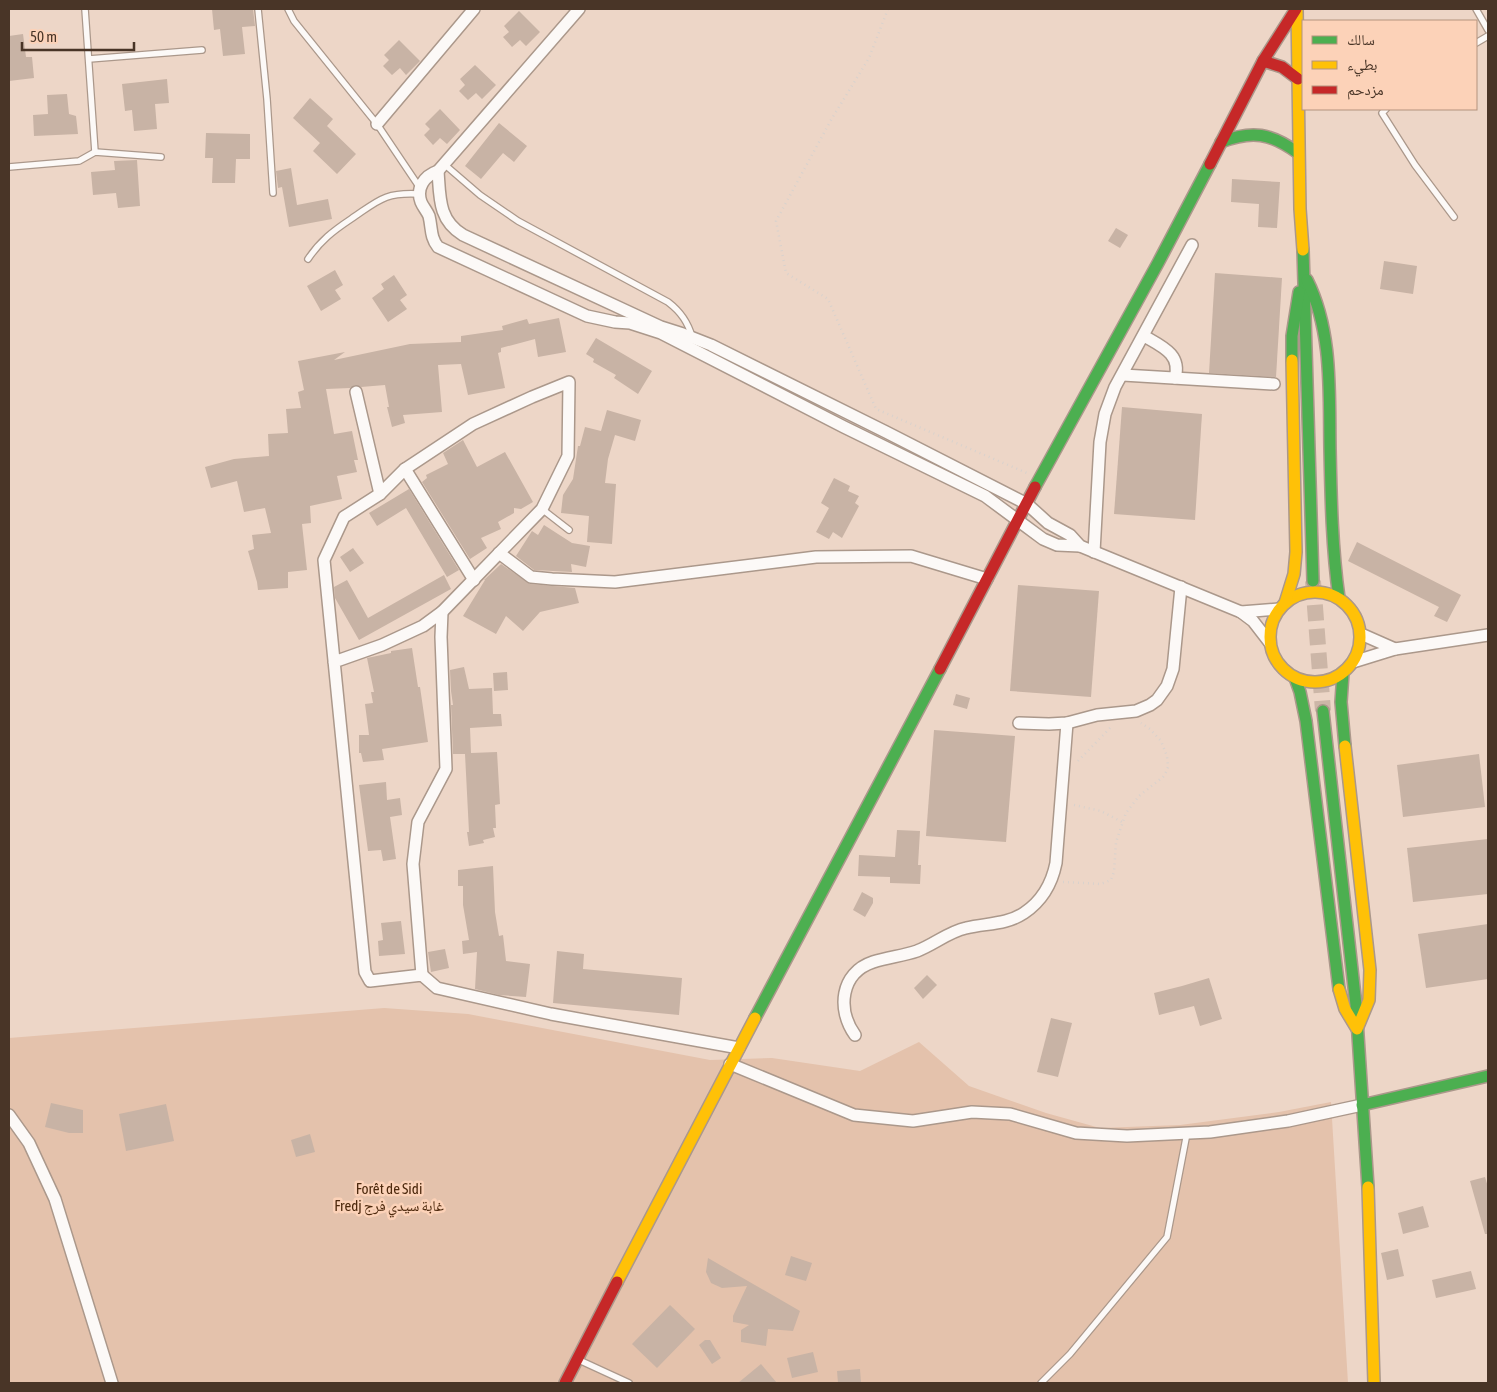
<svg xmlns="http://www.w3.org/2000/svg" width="1497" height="1392" viewBox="0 0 1497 1392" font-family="'Asap Condensed','Noto Naskh Arabic',sans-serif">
	<rect width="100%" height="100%" fill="#edd6c7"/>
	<polygon fill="#e4c2ac" points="384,1008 468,1014 710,1060 772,1058 860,1071 919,1042 969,1086 1046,1113 1100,1128 1180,1125 1279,1112 1331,1102 1348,1383 9,1383 9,1038"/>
	<g fill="#c8b3a5">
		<polygon points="212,9 253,9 255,26 242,27 245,54 223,56 220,29 214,30"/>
		<polygon points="519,11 540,32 526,46 520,40 512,47 503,37 509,32 504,26"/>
		<polygon points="23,34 26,57 32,57 34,78 9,81 9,36"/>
		<polygon points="399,40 420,61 406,75 400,68 392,75 383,66 389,60 384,55"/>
		<polygon points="475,65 496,85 482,99 476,93 468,100 459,91 465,85 460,79"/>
		<polygon points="167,79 169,103 155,104 157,129 134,131 132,110 125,111 122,84"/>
		<polygon points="67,94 69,114 76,116 78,134 34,136 33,115 48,114 47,95"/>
		<polygon points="310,98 333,119 327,126 356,154 337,174 313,151 320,143 293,118"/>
		<polygon points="440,109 460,130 447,144 440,138 433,145 424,135 430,129 425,124"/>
		<polygon points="499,123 527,146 514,162 503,153 481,179 465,166"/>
		<polygon points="206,133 250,134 250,159 236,159 235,183 212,183 213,158 205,158"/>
		<polygon points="137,160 140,206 118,208 116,193 93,195 91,172 115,170 114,161"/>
		<polygon points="291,168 297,205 328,199 332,219 289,227 282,187 278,188 276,171"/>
		<polygon points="1232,179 1280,182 1277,228 1258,227 1259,204 1231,202"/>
		<polygon points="1116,228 1128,235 1120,248 1108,241"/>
		<polygon points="1384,261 1417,266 1413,294 1380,289"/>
		<polygon points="335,270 343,285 335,290 341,299 321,311 307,286"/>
		<polygon points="1215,273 1282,278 1276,377 1209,373"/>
		<polygon points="394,275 407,295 400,300 407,309 388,322 372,298 384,289 381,284"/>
		<polygon points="559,318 566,352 538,357 535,339 501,348 501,352 498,353 505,388 468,395 461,364 438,365 442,412 403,415 405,423 392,427 387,407 389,407 385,385 361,387 355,385 350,388 326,389 334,434 352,431 358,460 354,460 357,472 337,476 342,499 310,506 311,523 302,524 307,570 288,572 288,588 258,590 257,582 248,551 254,549 252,535 271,533 265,508 244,512 237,481 211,488 205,467 234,459 269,456 268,434 288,433 286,409 301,408 298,392 304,390 298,361 345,352 334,360 410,344 461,342 461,336 503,330 502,326 527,319 529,324"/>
		<polygon points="596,338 652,371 638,394 614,378 616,375 593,362 594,359 586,354"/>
		<polygon points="1122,407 1202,414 1195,520 1114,514"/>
		<polygon points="607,410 641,420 635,441 615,435 608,459 605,483 616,484 612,544 587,542 589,516 561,513 563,495 573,479 578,446 580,446 585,427 601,431"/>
		<polygon points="463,440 477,467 505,452 533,502 521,509 514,508 514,513 498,522 501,529 481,538 487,548 470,559 422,482 427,478 426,475 448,464 443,453"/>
		<polygon points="834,478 850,486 848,491 859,496 855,503 859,506 842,538 833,532 829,539 816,532 829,508 821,503"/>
		<polygon points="409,489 459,570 447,577 406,508 377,526 369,513"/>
		<polygon points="544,525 572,543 590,546 586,567 571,564 572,572 534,570 516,556 532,531 538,535"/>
		<polygon points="1357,542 1461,595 1447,622 1434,616 1439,607 1348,561"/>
		<polygon points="353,548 364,563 350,572 340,557"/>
		<polygon points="501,564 530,584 575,588 579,603 540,612 523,631 506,616 496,634 463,616 485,580 484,580"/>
		<polygon points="444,575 451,589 359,640 335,598 334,587 347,580 368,618"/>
		<polygon points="1018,585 1099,591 1091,697 1010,691"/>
		<polygon points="412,648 418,687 420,687 428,742 382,749 384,760 363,762 361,753 359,753 359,735 369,735 365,704 373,703 371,692 374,692 367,658 391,653 391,651"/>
		<polygon points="464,667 469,689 492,688 493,714 501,714 502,726 470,728 471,753 497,752 500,804 495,805 496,828 493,828 495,837 483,840 484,843 469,846 467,832 469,832 465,754 453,754 451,705 453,705 451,691 450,670"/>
		<polygon points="507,672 508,690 494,691 493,673"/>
		<polygon points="956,694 970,698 967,709 953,705"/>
		<polygon points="934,730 1015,736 1006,842 926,836"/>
		<polygon points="1479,754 1485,807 1403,817 1397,765"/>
		<polygon points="386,782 387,800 400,798 402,815 390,817 396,859 383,861 381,850 368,851 359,785"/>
		<polygon points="897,830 920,831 918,865 921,865 920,884 890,883 890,877 858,876 859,855 895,857"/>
		<polygon points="1488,839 1488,894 1413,902 1407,848"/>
		<polygon points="493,866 495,912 499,936 503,935 506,961 530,964 526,997 499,995 475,989 477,952 463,954 462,941 469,940 463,905 463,886 458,886 458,870"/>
		<polygon points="862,892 873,898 873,903 865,917 853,910"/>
		<polygon points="401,921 405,954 379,956 378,941 383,940 381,923"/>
		<polygon points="1488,924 1488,979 1426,988 1418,934"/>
		<polygon points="445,949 449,968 431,972 428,952"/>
		<polygon points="557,951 584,954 583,969 682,978 679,1015 553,1003"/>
		<polygon points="927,975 937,985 923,999 914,988"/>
		<polygon points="1209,978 1222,1019 1200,1026 1194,1006 1159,1015 1154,993 1182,986"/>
		<polygon points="1051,1018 1072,1023 1058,1077 1037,1072"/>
		<polygon points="51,1103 83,1110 83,1133 69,1133 45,1127"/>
		<polygon points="166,1104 174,1141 126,1151 119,1114"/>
		<polygon points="310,1134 315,1152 296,1157 291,1140"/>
		<polygon points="1485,1177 1488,1187 1488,1234 1485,1234 1470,1181"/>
		<polygon points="1423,1206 1429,1227 1403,1234 1398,1213"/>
		<polygon points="1398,1249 1404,1276 1387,1280 1381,1253"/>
		<polygon points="791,1256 812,1263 806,1281 785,1275"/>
		<polygon points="708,1258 800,1311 793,1331 768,1329 766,1346 741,1342 741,1330 749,1325 733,1322 733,1316 747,1286 722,1288 711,1283 706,1272"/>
		<polygon points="1471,1271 1476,1289 1436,1298 1432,1280"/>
		<polygon points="670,1305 695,1329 657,1368 632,1344"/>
		<polygon points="705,1340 710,1340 721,1358 712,1364 699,1345"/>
		<polygon points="813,1352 818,1372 792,1378 787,1358"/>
		<polygon points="761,1364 777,1383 738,1383"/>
		<polygon points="860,1369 861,1383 838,1383 837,1371"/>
	</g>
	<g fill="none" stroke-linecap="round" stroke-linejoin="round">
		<polyline stroke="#ccb6a7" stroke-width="16" stroke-dasharray="16 8" stroke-linecap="butt" points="1313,581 1323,711"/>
		<g stroke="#ab988b" stroke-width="8">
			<g id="lane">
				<polyline points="85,9 95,152"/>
				<polyline points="258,9 267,99 273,193"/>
				<polyline points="288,9 294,21 377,124 420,188"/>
				<polyline points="1476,9 1488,30"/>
				<polyline points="1476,43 1488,36"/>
				<polyline points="89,59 202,50"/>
				<polyline points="1386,109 1382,113 1415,165 1454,217"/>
				<path d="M444 164 480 195 518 221 668 302C681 312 688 322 692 337"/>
				<polyline points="9,167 79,161 95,152 161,157"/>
				<path d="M308 259C320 241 333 231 351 219 378 201 384 192 419 194"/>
				<polyline points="542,509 569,530"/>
				<polyline points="579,1360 629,1383"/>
				<polyline points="1041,1383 1070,1354 1167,1237 1187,1133"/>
			</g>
		</g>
		<g stroke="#ab988b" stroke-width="14">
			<g id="street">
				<path d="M579 9 438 171C424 176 416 188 421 202 423 207 427 211 429 216 432 228 430 237 438 247L587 316 615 322 630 323 661 333 844 427 985 496 1043 539 1057 545 1080 546"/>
				<polyline points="377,124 474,9"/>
				<path d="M438 171C440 197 438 220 463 235L661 327 683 334 711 345 886 432 1027 504 1048 523 1070 535 1080 546 1241 612 1253 621 1270 643"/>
				<path d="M1144 336C1161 346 1182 354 1175 378"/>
				<polyline points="1123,375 1274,384"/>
				<polyline points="356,392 380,494"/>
				<polyline points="405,469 474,580"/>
				<polyline points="1094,552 1100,442 1105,414 1115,387 1192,245"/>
				<polyline points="499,553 531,577 552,579 615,582 816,557 911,556 987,579"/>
				<polyline points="1241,612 1279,609"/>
				<polyline points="1361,634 1395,649"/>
				<polyline points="334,662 382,645 423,626 442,612 542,509 568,456 569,382 532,397 473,424 405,469 380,494 344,517 324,560 365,972 370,981 422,975 437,988 551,1014 739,1048"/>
				<polyline points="1353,662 1395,649 1488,635"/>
				<polyline points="1019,723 1049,724 1067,723 1097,715 1136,711 1150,705 1157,700 1167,686 1173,669 1181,587"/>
				<polyline points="422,975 413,864 418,822 446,769 441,637 442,612"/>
				<path d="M855 1035C837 1010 840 973 873 962 888 957 903 956 917 951 935 944 948 932 966 928 986 923 1006 925 1024 913 1042 901 1052 883 1056 863L1067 723"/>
				<polyline points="730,1064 854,1115 913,1121 972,1112 1010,1114 1076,1133 1127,1136 1210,1132 1288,1121 1362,1105"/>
				<polyline points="9,1115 29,1143 55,1199 112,1383"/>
			</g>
		</g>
		<g stroke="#ab988b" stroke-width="14">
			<g id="fast">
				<path d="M1221 142C1252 130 1271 133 1298 153"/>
				<polyline points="1303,250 1313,581"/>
				<path d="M1307 280C1333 332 1329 393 1330 449 1331 499 1332 548 1339 598"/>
				<polyline points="1292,360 1292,336 1299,292"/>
				<polyline points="1035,487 1158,263 1210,164"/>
				<polyline points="1343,673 1341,702 1345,746"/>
				<polyline points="1295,678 1300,692 1306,721 1339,989"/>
				<polyline points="1323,711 1356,1005 1368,1187"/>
				<polyline points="755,1018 940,669"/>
				<polyline points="1362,1105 1488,1076"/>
			</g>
		</g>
		<g stroke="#ab988b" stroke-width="14">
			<g id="slow">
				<polyline points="1297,9 1300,209 1303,250"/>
				<circle cx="1315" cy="637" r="45"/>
				<polyline points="1285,603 1294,574 1296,552 1292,360"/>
				<polyline points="1339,989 1345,1009 1357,1029 1369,1000 1370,970 1345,746"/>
				<polyline points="1368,1187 1374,1383"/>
				<polyline points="617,1282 755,1018"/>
			</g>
		</g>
		<g stroke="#ab988b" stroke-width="14">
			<g id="jam">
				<polyline points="1263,61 1282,67 1298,79"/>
				<polyline points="1210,164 1263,61 1296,9"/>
				<polyline points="940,669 1035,487"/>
				<polyline points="565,1383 617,1282"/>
			</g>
		</g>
		<g stroke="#d9d2cd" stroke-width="2.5" stroke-dasharray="1 4" stroke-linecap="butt">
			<polyline points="888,9 869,58 831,120 776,221 786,273 828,299 876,409 1027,473"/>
			<polyline points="1078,761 1111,727"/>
			<polyline points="1074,805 1101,811 1122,822"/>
			<polyline points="1063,882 1101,884 1111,880 1114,872 1116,842 1126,813 1139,796 1163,777 1166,772 1168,767 1167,756 1161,741 1150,729 1141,723"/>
		</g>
		<use href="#lane" stroke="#fcf9f7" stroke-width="5.5"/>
		<use href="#street" stroke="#fcf9f7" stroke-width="11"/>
		<use href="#fast" stroke="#4caf50" stroke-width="11"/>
		<use href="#slow" stroke="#ffc107" stroke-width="11"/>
		<use href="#jam" stroke="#c62828" stroke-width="11"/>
	</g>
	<g text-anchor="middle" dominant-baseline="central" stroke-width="5" stroke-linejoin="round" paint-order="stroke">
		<g font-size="15" fill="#4d290d" stroke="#fcd2b8">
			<text x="389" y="1188">Forêt de Sidi<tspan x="389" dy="17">Fredj غابة سيدي فرج</tspan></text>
		</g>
	</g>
	<rect width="1497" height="1392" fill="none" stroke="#493527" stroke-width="20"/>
	<rect x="1302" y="20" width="175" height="90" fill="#fcd2b8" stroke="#b4937e"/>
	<rect x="1312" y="36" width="25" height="8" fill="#4caf50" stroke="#b4937e"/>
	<text x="1347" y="45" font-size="15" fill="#493527">سالك</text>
	<rect x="1312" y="61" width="25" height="8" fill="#ffc107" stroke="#b4937e"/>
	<text x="1347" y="70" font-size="15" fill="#493527">بطيء</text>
	<rect x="1312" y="86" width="25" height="8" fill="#c62828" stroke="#b4937e"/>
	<text x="1347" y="95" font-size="15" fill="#493527">مزدحم</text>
	<path d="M22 42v8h112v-8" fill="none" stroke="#493527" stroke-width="2.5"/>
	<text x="30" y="42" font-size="15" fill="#493527" stroke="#fcd2b8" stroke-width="4" paint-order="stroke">50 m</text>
</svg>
